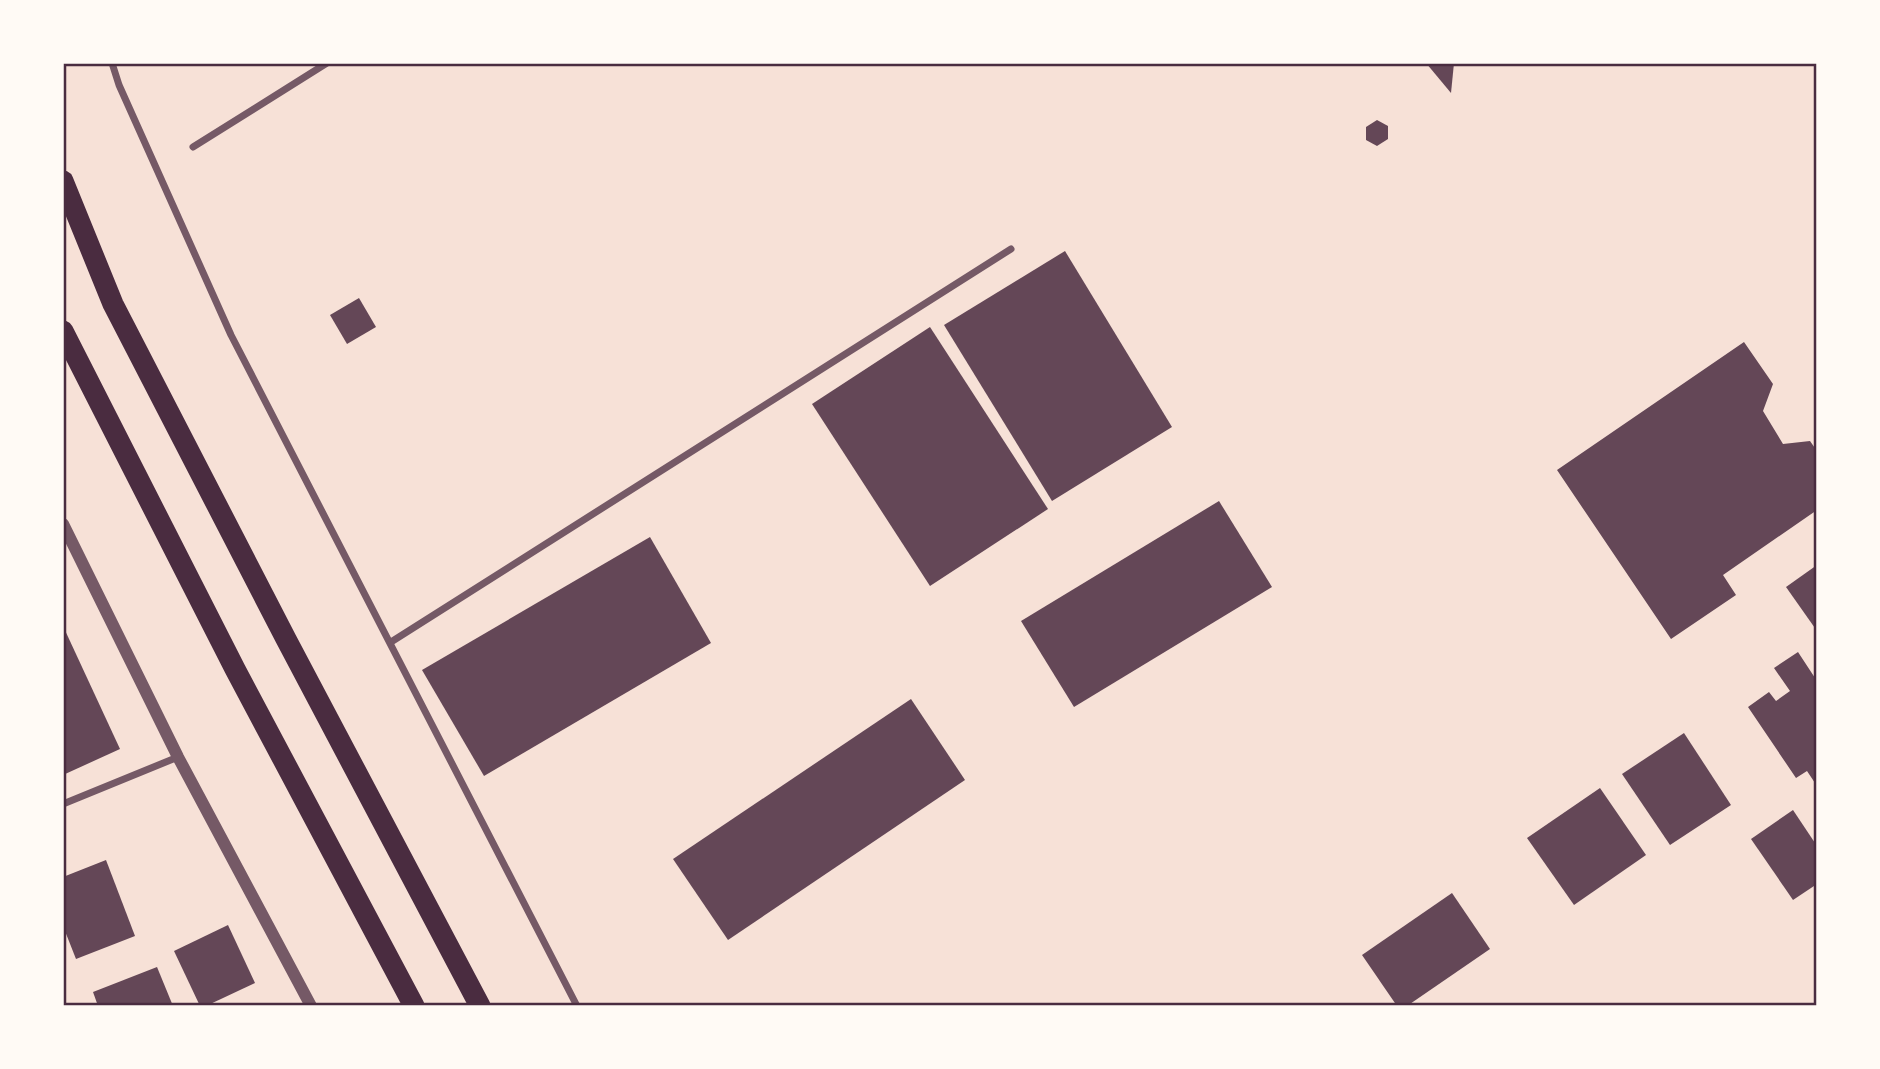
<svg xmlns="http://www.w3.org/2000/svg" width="1880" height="1069" viewBox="0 0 1880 1069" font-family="'Roboto Condensed',sans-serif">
	<rect width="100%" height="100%" fill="#f7e1d7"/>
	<g fill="#644757">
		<polygon points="1426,63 1454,63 1451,93"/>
		<polygon points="1377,120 1388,126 1388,139 1377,146 1366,140 1366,127"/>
		<polygon points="1065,251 1172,427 1052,501 944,325"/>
		<polygon points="359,298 376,327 347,344 330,315"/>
		<polygon points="930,327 1048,509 930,586 812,404"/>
		<polygon points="1744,342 1773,384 1763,411 1783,444 1810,441 1817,451 1817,510 1723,575 1736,595 1671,639 1557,470"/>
		<polygon points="1219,501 1272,587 1074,707 1021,621"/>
		<polygon points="650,537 711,643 484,776 422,670"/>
		<polygon points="1817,565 1817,631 1786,587"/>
		<polygon points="63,626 120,749 63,775"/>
		<polygon points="1798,652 1817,681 1817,786 1807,771 1796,778 1748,707 1769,692 1776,701 1790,691 1774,668"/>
		<polygon points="911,699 965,780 728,940 673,859"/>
		<polygon points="1684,733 1731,805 1670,845 1622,774"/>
		<polygon points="1600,788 1646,855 1574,905 1527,838"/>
		<polygon points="1793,810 1817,846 1817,884 1793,900 1751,839"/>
		<polygon points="106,860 135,936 76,959 63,926 63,877"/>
		<polygon points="1452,893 1490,949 1407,1006 1397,1006 1362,955"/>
		<polygon points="228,925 255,983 206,1006 200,1006 174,951"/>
		<polygon points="157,967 173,1006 98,1006 93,992"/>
	</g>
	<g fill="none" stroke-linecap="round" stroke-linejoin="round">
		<g stroke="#755966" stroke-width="7">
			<polyline points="112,63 119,85 231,335 577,1006"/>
			<polyline points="193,147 327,63"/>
			<polyline points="391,642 1011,249"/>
			<polyline points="63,804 178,757"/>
		</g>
		<polyline stroke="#755966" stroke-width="12" points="63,524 178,757 311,1006"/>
		<g stroke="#4a2c40" stroke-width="21">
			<polyline points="63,181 113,304 286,639 480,1006"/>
			<polyline points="63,331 235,669 414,1006"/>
		</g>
	</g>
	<rect width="1880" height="1069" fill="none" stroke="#fffaf5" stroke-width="130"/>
	<rect x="65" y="65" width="1750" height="939" fill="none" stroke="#4a2c40" stroke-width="2.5"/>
</svg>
